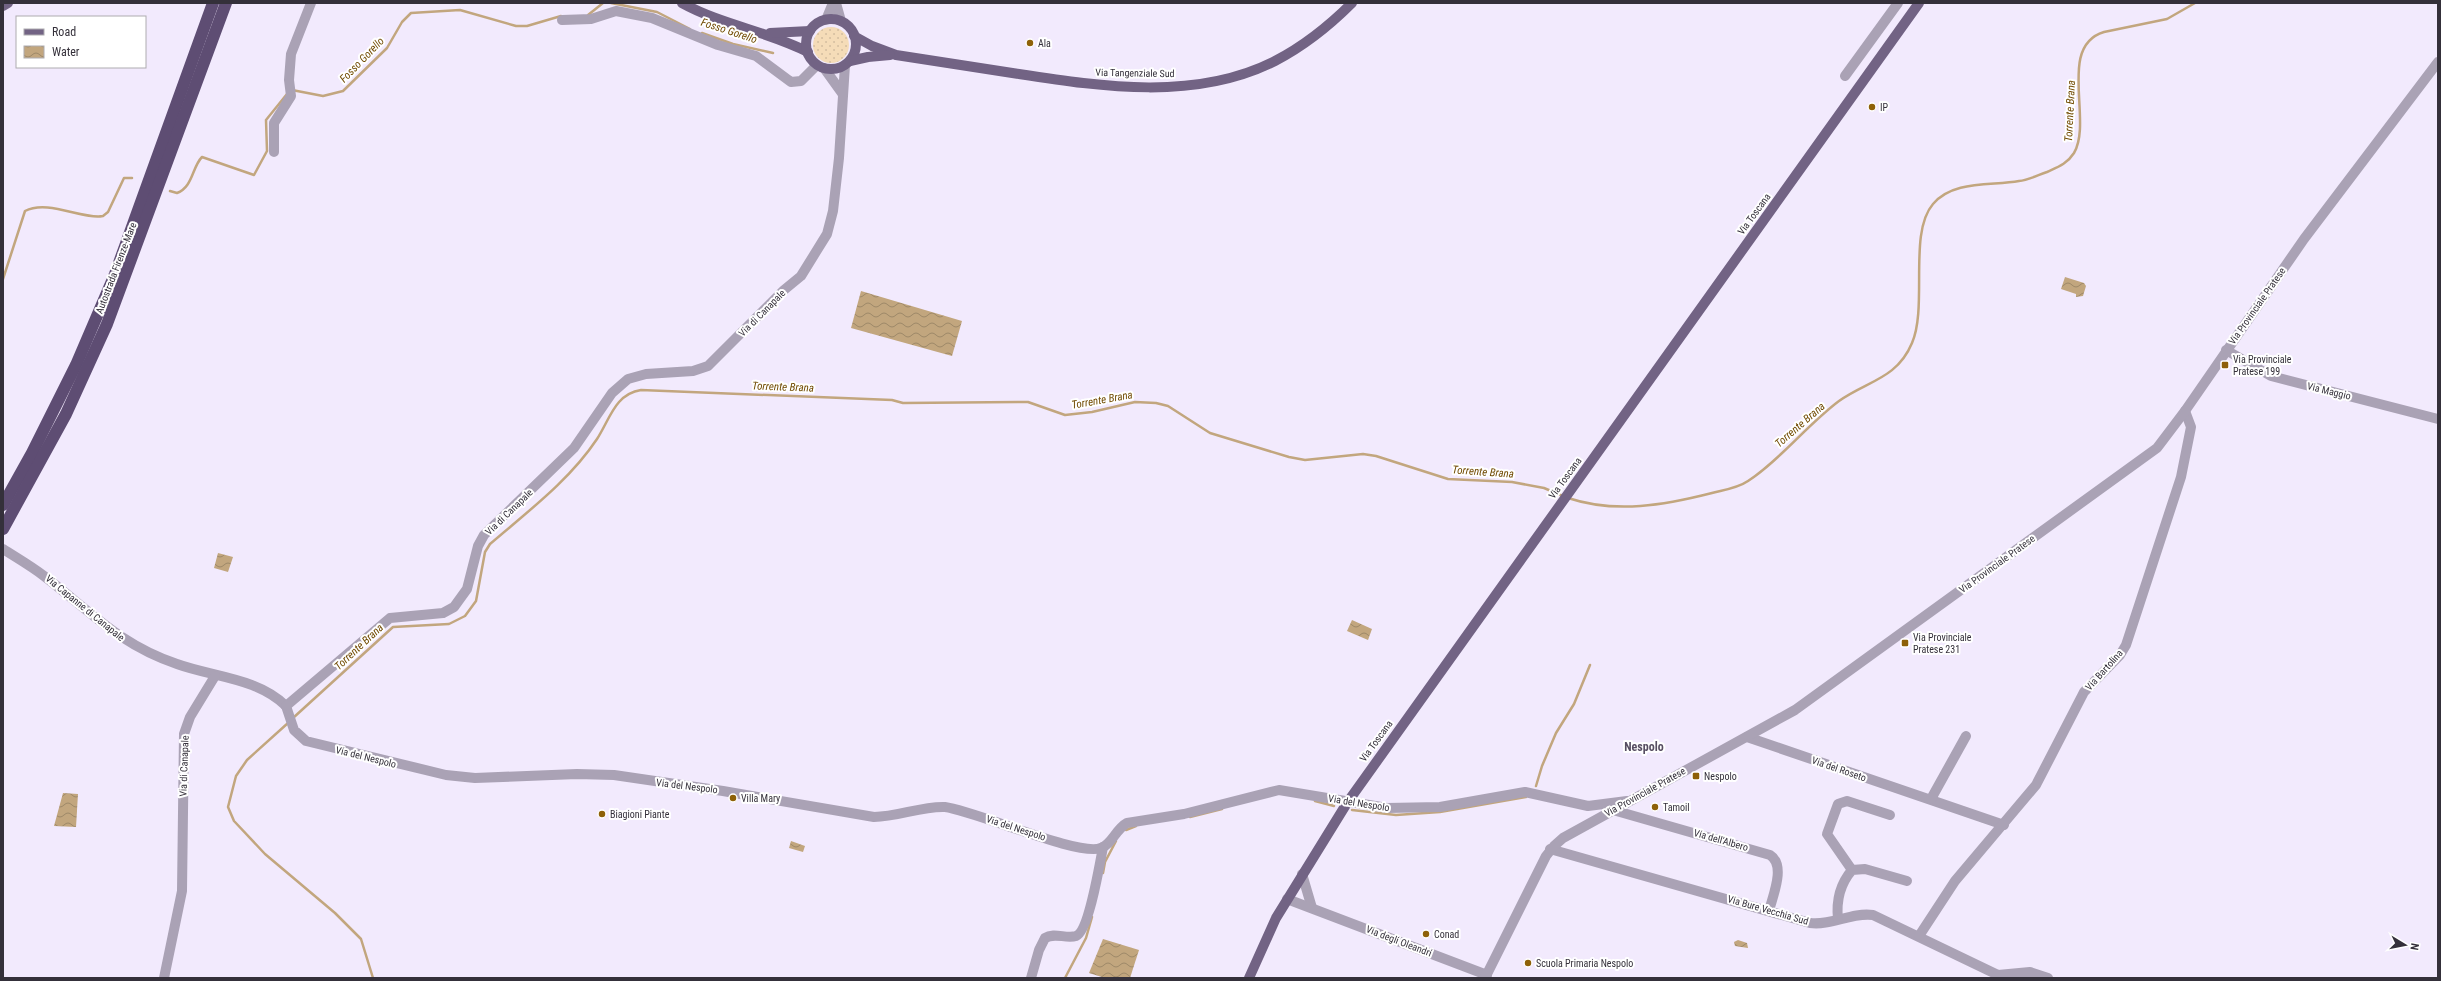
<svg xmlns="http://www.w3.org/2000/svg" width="2441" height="981" viewBox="0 0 2441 981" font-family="'Roboto Condensed',sans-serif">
	<defs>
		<pattern id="grass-dots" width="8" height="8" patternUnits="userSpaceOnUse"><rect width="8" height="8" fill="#f5dcb8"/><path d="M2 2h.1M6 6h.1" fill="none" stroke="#d3bd9f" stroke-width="1.8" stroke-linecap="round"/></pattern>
		<pattern id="water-waves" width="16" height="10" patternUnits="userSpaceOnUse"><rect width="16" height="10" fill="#c2a67e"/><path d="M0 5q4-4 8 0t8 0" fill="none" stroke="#9e8868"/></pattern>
	</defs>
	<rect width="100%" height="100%" fill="#f2eafd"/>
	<circle fill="url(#grass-dots)" cx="831" cy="45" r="18"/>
	<g fill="url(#water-waves)">
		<polygon points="2065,277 2084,283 2086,286 2083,296 2076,297 2076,294 2061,289"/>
		<polygon points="861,291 962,321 952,356 851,328"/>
		<polygon points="218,553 233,557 228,572 214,568"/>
		<polygon points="1352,620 1372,629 1368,640 1347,631"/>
		<polygon points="63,793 78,794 76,827 54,826"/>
		<polygon points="791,841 805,846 803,852 789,848"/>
		<polygon points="1103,939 1139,950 1130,978 1105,978 1089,973"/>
		<polygon points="1738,940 1747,943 1748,948 1735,946 1734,942"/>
	</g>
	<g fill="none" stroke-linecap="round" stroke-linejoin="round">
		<g stroke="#c2a67e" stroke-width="2.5">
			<polyline points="611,3 657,12 690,29"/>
			<polyline points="588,15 603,3"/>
			<polyline points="702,33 733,44 773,53"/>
			<polyline points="292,90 323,96 343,91 387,48 402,22 411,13 460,10 516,26 527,26 561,16"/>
			<path d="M170 191 177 193C193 187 192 167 202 157L254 175 267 151 266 120 287 94"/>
			<path d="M3 279 25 211C48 199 83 220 103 216L108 212 124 178H132"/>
			<path d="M1568 498C1616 514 1665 505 1712 493 1724 490 1738 488 1748 481 1779 461 1808 424 1839 401 1867 381 1897 379 1912 343 1928 306 1908 233 1933 204 1953 180 1991 186 2019 181 2029 180 2038 175 2047 172 2058 167 2067 164 2074 153 2093 121 2057 46 2104 32L2167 19 2195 3"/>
			<path d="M293 718 393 627 449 624 465 616 476 601 485 552 490 544C527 512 569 481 597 439 610 419 615 394 641 390L892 400 903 403 1028 402 1065 415 1092 412 1135 402 1156 403 1168 406 1210 433 1289 457 1305 460 1363 454 1376 456 1448 479 1512 482 1544 488 1563 496"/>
			<polyline points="288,723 247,760 236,776 228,807 234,821 265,854 335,913 361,939 373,978"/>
			<polyline points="1536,786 1542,766 1556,733 1574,704 1590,665"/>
			<polyline points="1315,801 1334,806"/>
			<polyline points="1352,810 1396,815 1440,812 1526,797"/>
			<polyline points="1190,817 1222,809"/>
			<polyline points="1126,830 1136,826"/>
			<polyline points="1103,873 1105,862 1116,841"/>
			<polyline points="1065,978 1086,938 1092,917"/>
		</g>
		<g stroke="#aaa2b5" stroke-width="10">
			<polyline points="836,3 841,21"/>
			<polyline points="562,20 591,19 616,11 652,18 718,45 756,56 791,82 801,81 817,65"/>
			<polyline points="826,20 833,3"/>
			<polyline points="824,68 842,93"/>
			<polyline points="1845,76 1898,3"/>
			<polyline points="274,152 274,123 291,96 289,80 291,54 311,3"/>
			<polyline points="2226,350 2271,376 2438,419"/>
			<path d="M3 549C17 558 31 566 44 576 90 611 120 645 177 664 213 677 258 678 286 706"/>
			<path d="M286 706 294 730 306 741 446 775 475 778 577 774 614 775 723 791 874 817C898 817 921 806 945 807 976 811 1079 857 1101 848 1112 844 1116 829 1127 823L1184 814 1279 790 1387 808 1440 807 1525 792 1588 806 1627 801"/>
			<polyline points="286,706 390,618 443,613 454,607 467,589 478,546 484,535 574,448 612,393 628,379 646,374 693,371 708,366 784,290 801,276 827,234 833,211 839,158 845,65"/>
			<polyline points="1747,737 2004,825"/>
			<polyline points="1931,799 1966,736"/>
			<path d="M1613 810 1770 855C1786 865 1773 895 1769 911"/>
			<path d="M1550 849 1810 923C1831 926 1851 912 1873 915L1998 975 2030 972 2048 978"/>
			<polyline points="1852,870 1827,834 1838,804 1847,801 1890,815"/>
			<polyline points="1302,874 1312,908"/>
			<polyline points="1287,899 1487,975"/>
			<path d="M1838 919C1836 900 1840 884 1852 870L1865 869 1907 881"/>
			<polyline points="1919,936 1955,881 2036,785 2084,692 2120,655 2126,645 2181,477 2191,427 2185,411"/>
			<polyline points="164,978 182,891 184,734 190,717 215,676"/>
			<path d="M1031 978 1039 950 1045 938C1054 932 1066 939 1076 936 1089 931 1100 862 1103 847"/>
			<polyline points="1485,978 1546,856 1554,846 1563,838 1795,710 2157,448 2185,411 2304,239 2438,62"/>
		</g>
		<g stroke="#726384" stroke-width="10">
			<path d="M682 3C722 25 767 31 808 52"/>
			<polyline points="3,6 8,3"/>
			<circle cx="831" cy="44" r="25"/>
			<polyline points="770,33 810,31"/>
			<path d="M854 36 872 46 896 55C937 61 978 68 1019 74 1103 87 1196 101 1275 61 1304 46 1329 26 1352 3"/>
			<polyline points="850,61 868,57 890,55"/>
			<polyline points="1249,978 1276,918 1347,803 1919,3"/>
		</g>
		<g stroke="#5e4d73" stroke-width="12">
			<polyline points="3,505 32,453 76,365 115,274 213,3"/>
			<polyline points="3,529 66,414 107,324 226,3"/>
		</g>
	</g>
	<g fill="#8e6108" stroke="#fff" stroke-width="1.5">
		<circle cx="1030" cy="43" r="4"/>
		<circle cx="1872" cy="107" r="4"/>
		<rect x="2221" y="361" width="8" height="8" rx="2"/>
		<rect x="1901" y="639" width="8" height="8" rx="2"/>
		<rect x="1692" y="772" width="8" height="8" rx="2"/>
		<circle cx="733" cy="798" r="4"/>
		<circle cx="1655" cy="807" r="4"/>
		<circle cx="602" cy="814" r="4"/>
		<circle cx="1426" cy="934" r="4"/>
		<circle cx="1528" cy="963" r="4"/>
	</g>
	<g text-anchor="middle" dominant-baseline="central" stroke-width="4" stroke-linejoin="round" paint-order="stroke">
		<g font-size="10" fill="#34303a" stroke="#fff" text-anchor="start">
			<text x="1038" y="43">Ala</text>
			<text x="1880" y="107">IP</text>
			<text x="2233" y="359">Via Provinciale<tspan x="2233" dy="12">Pratese 199</tspan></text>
			<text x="1913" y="637">Via Provinciale<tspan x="1913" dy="12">Pratese 231</tspan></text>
			<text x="1704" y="776">Nespolo</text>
			<text x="741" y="798">Villa Mary</text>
			<text x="1663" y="807">Tamoil</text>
			<text x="610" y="814">Biagioni Piante</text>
			<text x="1434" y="934">Conad</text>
			<text x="1536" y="963">Scuola Primaria Nespolo</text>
		</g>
		<g font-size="10" fill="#34303a" stroke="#fff">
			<text transform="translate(1135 73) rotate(1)">Via Tangenziale Sud</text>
			<text transform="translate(1754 214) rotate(-54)">Via Toscana</text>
			<text transform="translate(116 268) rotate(-69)">Autostrada Firenze-Mare</text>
			<text transform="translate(2257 306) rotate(-55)">Via Provinciale Pratese</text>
			<text transform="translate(762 313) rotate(-45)">Via di Canapale</text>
			<text transform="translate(2329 391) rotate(14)">Via Maggio</text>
			<text transform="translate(1565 478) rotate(-54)">Via Toscana</text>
			<text transform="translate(509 512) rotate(-44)">Via di Canapale</text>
			<text transform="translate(1997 564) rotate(-36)">Via Provinciale Pratese</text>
			<text transform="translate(85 608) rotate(39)">Via Capanne di Canapale</text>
			<text transform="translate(2104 670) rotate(-48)">Via Bartolina</text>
			<text transform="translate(1376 741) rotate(-54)">Via Toscana</text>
			<text transform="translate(366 757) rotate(14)">Via del Nespolo</text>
			<text transform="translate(184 766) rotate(-88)">Via di Canapale</text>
			<text transform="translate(1839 769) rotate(19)">Via del Roseto</text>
			<text transform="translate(687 786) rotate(7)">Via del Nespolo</text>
			<text transform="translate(1645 792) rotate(-29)">Via Provinciale Pratese</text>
			<text transform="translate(1359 803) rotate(9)">Via del Nespolo</text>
			<text transform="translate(1016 828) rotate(18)">Via del Nespolo</text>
			<text transform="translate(1721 840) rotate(16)">Via dell'Albero</text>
			<text transform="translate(1768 910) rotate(16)">Via Bure Vecchia Sud</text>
			<text transform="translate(1399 941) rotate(21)">Via degli Oleandri</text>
		</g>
		<g font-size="11" font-style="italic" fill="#704a00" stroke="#fff">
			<text transform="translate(729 31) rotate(18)">Fosso Gorello</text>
			<text transform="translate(362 60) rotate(-46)">Fosso Gorello</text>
			<text transform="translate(2070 111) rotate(-87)">Torrente Brana</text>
			<text transform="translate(783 387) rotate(2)">Torrente Brana</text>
			<text transform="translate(1102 400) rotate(-10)">Torrente Brana</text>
			<text transform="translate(1800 425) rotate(-41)">Torrente Brana</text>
			<text transform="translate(1483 472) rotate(4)">Torrente Brana</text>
			<text transform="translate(359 647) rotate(-43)">Torrente Brana</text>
		</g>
		<g font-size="12" font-weight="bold" fill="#574e62" stroke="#fff">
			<text x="1644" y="747">Nespolo</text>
		</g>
	</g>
	<rect width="2441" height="981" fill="none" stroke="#34303a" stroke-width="8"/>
	<rect x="16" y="16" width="130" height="52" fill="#ffffff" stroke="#aeacb0"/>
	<rect x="24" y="29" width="20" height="6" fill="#726384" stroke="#aeacb0"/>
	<text x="52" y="36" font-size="12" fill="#34303a">Road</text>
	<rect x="24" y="46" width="20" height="12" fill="url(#water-waves)" stroke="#aeacb0"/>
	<text x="52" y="56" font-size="12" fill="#34303a">Water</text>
	<g transform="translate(2405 945) rotate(100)" stroke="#ffffff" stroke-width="3" paint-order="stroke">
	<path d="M0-3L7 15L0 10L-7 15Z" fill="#34303a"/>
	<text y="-6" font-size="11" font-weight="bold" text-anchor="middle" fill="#34303a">N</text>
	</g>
</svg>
